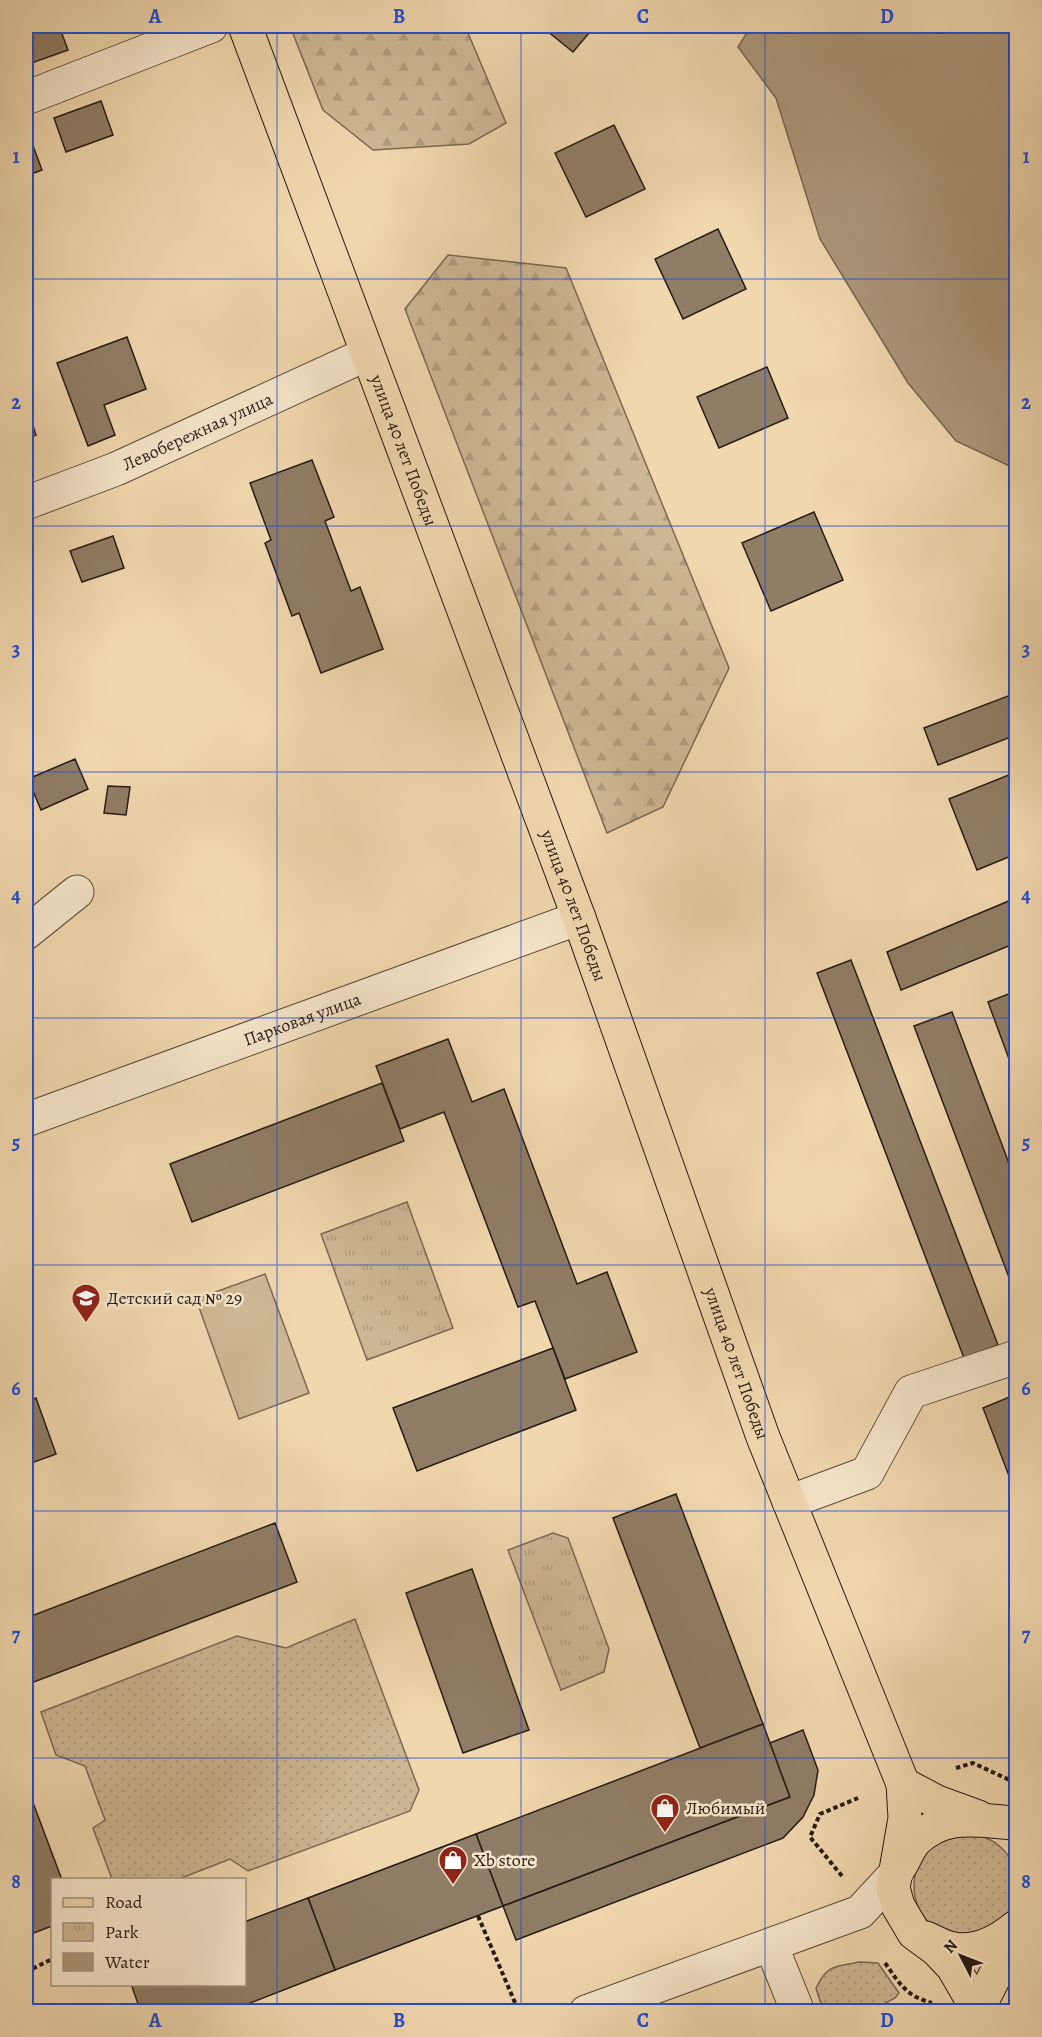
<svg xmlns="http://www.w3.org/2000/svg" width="1042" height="2037" viewBox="0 0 1042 2037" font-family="Alegreya,serif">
	<defs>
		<pattern id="grass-dots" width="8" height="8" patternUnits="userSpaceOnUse" patternTransform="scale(1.5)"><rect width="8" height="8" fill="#ceb794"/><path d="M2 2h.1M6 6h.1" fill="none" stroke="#b19d7f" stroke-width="1.8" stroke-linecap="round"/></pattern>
		<pattern id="forest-firs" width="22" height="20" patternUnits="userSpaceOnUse" patternTransform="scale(1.5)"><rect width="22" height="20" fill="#ceb794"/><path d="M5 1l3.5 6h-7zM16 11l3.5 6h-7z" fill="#b19d7f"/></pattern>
		<pattern id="park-tufts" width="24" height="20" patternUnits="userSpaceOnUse" patternTransform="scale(1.5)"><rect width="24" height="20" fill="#ceb794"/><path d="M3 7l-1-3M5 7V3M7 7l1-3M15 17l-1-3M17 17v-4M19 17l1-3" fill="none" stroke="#b19d7f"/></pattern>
	</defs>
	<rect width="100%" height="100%" fill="#f1d7ae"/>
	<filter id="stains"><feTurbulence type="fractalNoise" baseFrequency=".00333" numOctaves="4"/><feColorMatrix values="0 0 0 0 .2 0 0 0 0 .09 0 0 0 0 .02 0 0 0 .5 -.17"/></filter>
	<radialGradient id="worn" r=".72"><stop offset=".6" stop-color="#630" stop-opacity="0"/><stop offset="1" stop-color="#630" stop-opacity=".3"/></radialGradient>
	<g fill="url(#grass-dots)" stroke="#7a6955" stroke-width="1.5">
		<polygon points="355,1619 419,1790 410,1811 248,1871 230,1859 179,1879 112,1879 93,1828 105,1820 85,1766 56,1755 41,1712 237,1636 286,1648"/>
		<circle cx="966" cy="1886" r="52"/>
		<path d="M859 1962 878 1963 899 1993 895 1998 871 2011 826 2010 820 2001 816 1988C828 1964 835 1967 859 1962Z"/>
	</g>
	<g fill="url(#forest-firs)" stroke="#7a6955" stroke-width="1.5">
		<polygon points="290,26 465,26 506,123 469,144 373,150 323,110"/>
		<polygon points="448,255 566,268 729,668 663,807 607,833 405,309"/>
	</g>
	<g fill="url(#park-tufts)" stroke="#7a6955" stroke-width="1.5">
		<polygon points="407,1202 453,1328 367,1360 321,1234"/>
		<polygon points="553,1533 568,1538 609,1649 604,1672 561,1690 508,1550"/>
	</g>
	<polygon fill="#ceb794" stroke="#7a6955" stroke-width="1.5" points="265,1274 309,1393 239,1419 196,1299"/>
	<polygon fill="#ac977a" stroke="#766552" stroke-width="1.5" points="751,26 1016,26 1016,469 956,441 908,383 820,239 776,98 738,47"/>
	<g fill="#907d65" stroke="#261b16" stroke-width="1.5">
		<polygon points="26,26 59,26 68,50 26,65"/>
		<polygon points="541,26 595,26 573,52"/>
		<polygon points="101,101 113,135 66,152 54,118"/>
		<polygon points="614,125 645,189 586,217 555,153"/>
		<polygon points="29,135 42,170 26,176 26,137"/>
		<polygon points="718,229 746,289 683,319 655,259"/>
		<polygon points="127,337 146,389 104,405 115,435 88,446 57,363"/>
		<polygon points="767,367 788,418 719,448 697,397"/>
		<polygon points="26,404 36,435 26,439"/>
		<polygon points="312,460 334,517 325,521 351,591 360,587 383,649 321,673 299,613 292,616 265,543 271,540 250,483"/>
		<polygon points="814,512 843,580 771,611 742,543"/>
		<polygon points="113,536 124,568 82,582 70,551"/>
		<polygon points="1016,693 1016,735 938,765 924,728"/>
		<polygon points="75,759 88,789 41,810 28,779"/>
		<polygon points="1016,772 1016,854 977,870 949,799"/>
		<polygon points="108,786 130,787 126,815 104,813"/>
		<polygon points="1016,898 1016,943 901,990 887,952"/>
		<polygon points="851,960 998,1345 964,1358 817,973"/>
		<polygon points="1016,991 1016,1078 988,1002"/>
		<polygon points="952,1012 1016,1182 1016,1296 914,1026"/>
		<polygon points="448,1039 472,1102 504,1089 577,1284 607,1272 637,1352 565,1379 535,1301 518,1307 444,1112 400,1129 376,1066"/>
		<polygon points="382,1083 404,1141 192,1222 170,1164"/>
		<polygon points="553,1348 576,1410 417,1471 393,1408"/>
		<polygon points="1012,1396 1016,1407 1016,1494 983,1408"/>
		<polygon points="36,1398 56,1454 26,1465 26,1402"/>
		<polygon points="676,1494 763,1724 700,1748 613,1518"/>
		<polygon points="275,1523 297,1582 26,1685 26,1618"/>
		<polygon points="472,1569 529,1730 463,1753 406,1593"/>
		<polygon points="763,1724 790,1797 503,1906 476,1834"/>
		<polygon points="803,1730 818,1770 814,1795 803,1817 783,1838 516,1940 503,1906 790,1797 770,1743"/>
		<polygon points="26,1784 62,1880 52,1880 52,1926 26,1936"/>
		<polygon points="476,1834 503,1906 335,1970 308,1898"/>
		<polygon points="308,1898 335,1970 227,2012 141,2012 131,1984 244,1984 244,1922"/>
	</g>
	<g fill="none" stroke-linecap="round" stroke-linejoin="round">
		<g stroke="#594a3c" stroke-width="35">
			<g id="minor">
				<polyline points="26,98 211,26"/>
				<path id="s1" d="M26 503 116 469 367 354"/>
				<polyline points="26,933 77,892"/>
				<path id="s2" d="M26 1120 579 918"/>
				<polyline points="789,1502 867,1473 911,1392 1016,1357"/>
				<polyline points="771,1945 798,2012"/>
				<polyline points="586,2012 860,1912 897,1872"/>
			</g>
		</g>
		<g stroke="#261b16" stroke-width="35">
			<g id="major">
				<path id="s3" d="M245 26 579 918 763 1437 903 1784 905 1818 893 1888 898 1906 914 1933 937 1950 953 1967 979 2012"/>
				<polyline points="903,1784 937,1802 978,1817"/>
				<path d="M901 1865C905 1858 909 1848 915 1841 945 1811 978 1821 1016 1823"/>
				<path d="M926 1938C935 1942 945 1948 954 1949 978 1953 999 1941 1016 1927"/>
				<polyline points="978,2009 1016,1934"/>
			</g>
		</g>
		<g stroke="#261b16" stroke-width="4" stroke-dasharray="4.5 3" stroke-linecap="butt">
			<polyline points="956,1768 973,1763 1016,1783"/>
			<polyline points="842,1876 810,1837 820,1814 858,1798"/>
			<polyline points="478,1916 519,2012"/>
			<path d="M885 1963C900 1984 906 1996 932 2003"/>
			<polyline points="26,1972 52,1959"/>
		</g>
		<use href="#minor" stroke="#f6e5ca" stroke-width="33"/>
		<use href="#major" stroke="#f1d7ae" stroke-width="33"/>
	</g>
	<path fill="none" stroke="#1d4ed8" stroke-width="1.5" stroke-opacity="0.55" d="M277 26V2012M521 26V2012M765 26V2012M26 279H1016M26 526H1016M26 772H1016M26 1018H1016M26 1265H1016M26 1511H1016M26 1758H1016"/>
	<defs>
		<g id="school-pin" transform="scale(1.5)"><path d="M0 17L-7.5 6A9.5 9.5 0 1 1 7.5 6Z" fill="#8f2418" stroke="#f6e5ca"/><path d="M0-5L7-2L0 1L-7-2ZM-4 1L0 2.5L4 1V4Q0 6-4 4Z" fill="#fff"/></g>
		<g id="shop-pin" transform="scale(1.5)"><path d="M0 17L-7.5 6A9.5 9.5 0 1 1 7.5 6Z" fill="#8f2418" stroke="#f6e5ca"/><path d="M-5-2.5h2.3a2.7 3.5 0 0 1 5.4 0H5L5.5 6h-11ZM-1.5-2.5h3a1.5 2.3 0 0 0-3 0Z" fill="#fff"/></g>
	</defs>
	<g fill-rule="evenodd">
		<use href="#school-pin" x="86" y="1298"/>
		<use href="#shop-pin" x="665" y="1808"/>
		<use href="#shop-pin" x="453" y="1860"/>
	</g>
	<g text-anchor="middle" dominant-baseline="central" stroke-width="5" stroke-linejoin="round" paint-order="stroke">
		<g font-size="18" fill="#261b16" stroke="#f6e5ca">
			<text stroke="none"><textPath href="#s1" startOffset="186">Левобережная улица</textPath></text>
			<text stroke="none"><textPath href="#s3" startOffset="453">улица 40 лет Победы</textPath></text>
			<text stroke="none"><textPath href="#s3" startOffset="939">улица 40 лет Победы</textPath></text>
			<text stroke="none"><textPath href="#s2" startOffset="294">Парковая улица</textPath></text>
			<text stroke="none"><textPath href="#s3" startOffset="1425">улица 40 лет Победы</textPath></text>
		</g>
		<g font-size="18" fill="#261b16" stroke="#f6e5ca" text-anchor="start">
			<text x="107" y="1298">Детский сад № 29</text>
			<text x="686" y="1808">Любимый</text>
			<text x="474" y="1860">Xb store</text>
		</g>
	</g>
	<rect width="1042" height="2037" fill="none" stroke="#f1d7ae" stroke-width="66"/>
	<rect x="51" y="1878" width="195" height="108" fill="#f6e5ca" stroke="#a39482" stroke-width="1.5"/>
	<rect x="63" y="1898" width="30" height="9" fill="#f1d7ae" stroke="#a39482" stroke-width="1.5"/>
	<text x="105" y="1908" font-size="18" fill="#261b16">Road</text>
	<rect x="63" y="1923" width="30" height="18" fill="url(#park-tufts)" stroke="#a39482" stroke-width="1.5"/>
	<text x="105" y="1938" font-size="18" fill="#261b16">Park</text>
	<rect x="63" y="1953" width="30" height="18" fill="#ac977a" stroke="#a39482" stroke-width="1.5"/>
	<text x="105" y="1968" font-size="18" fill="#261b16">Water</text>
	<g transform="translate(961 1956) rotate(312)" stroke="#f6e5ca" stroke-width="4.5" paint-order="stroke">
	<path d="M0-4.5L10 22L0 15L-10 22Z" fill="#261b16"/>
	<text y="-9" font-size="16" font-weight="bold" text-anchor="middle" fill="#261b16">N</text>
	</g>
	<rect x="33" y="33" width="976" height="1971" fill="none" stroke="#1d4ed8" stroke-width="2"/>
	<g font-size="20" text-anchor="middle" font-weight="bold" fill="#1d4ed8">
		<text x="155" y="23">A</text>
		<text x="399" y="23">B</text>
		<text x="643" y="23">C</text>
		<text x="887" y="23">D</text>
		<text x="16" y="163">1</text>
		<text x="1026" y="163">1</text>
		<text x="16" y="409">2</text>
		<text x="1026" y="409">2</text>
		<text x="16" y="656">3</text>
		<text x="1026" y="656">3</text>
		<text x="16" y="902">4</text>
		<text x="1026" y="902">4</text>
		<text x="16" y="1149">5</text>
		<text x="1026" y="1149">5</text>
		<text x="16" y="1395">6</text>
		<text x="1026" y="1395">6</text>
		<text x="16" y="1641">7</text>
		<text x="1026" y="1641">7</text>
		<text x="16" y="1888">8</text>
		<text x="1026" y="1888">8</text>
		<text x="155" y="2027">A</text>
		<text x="399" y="2027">B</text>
		<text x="643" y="2027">C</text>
		<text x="887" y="2027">D</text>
	</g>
	<rect width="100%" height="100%" filter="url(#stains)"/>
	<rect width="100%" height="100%" fill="url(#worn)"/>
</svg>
